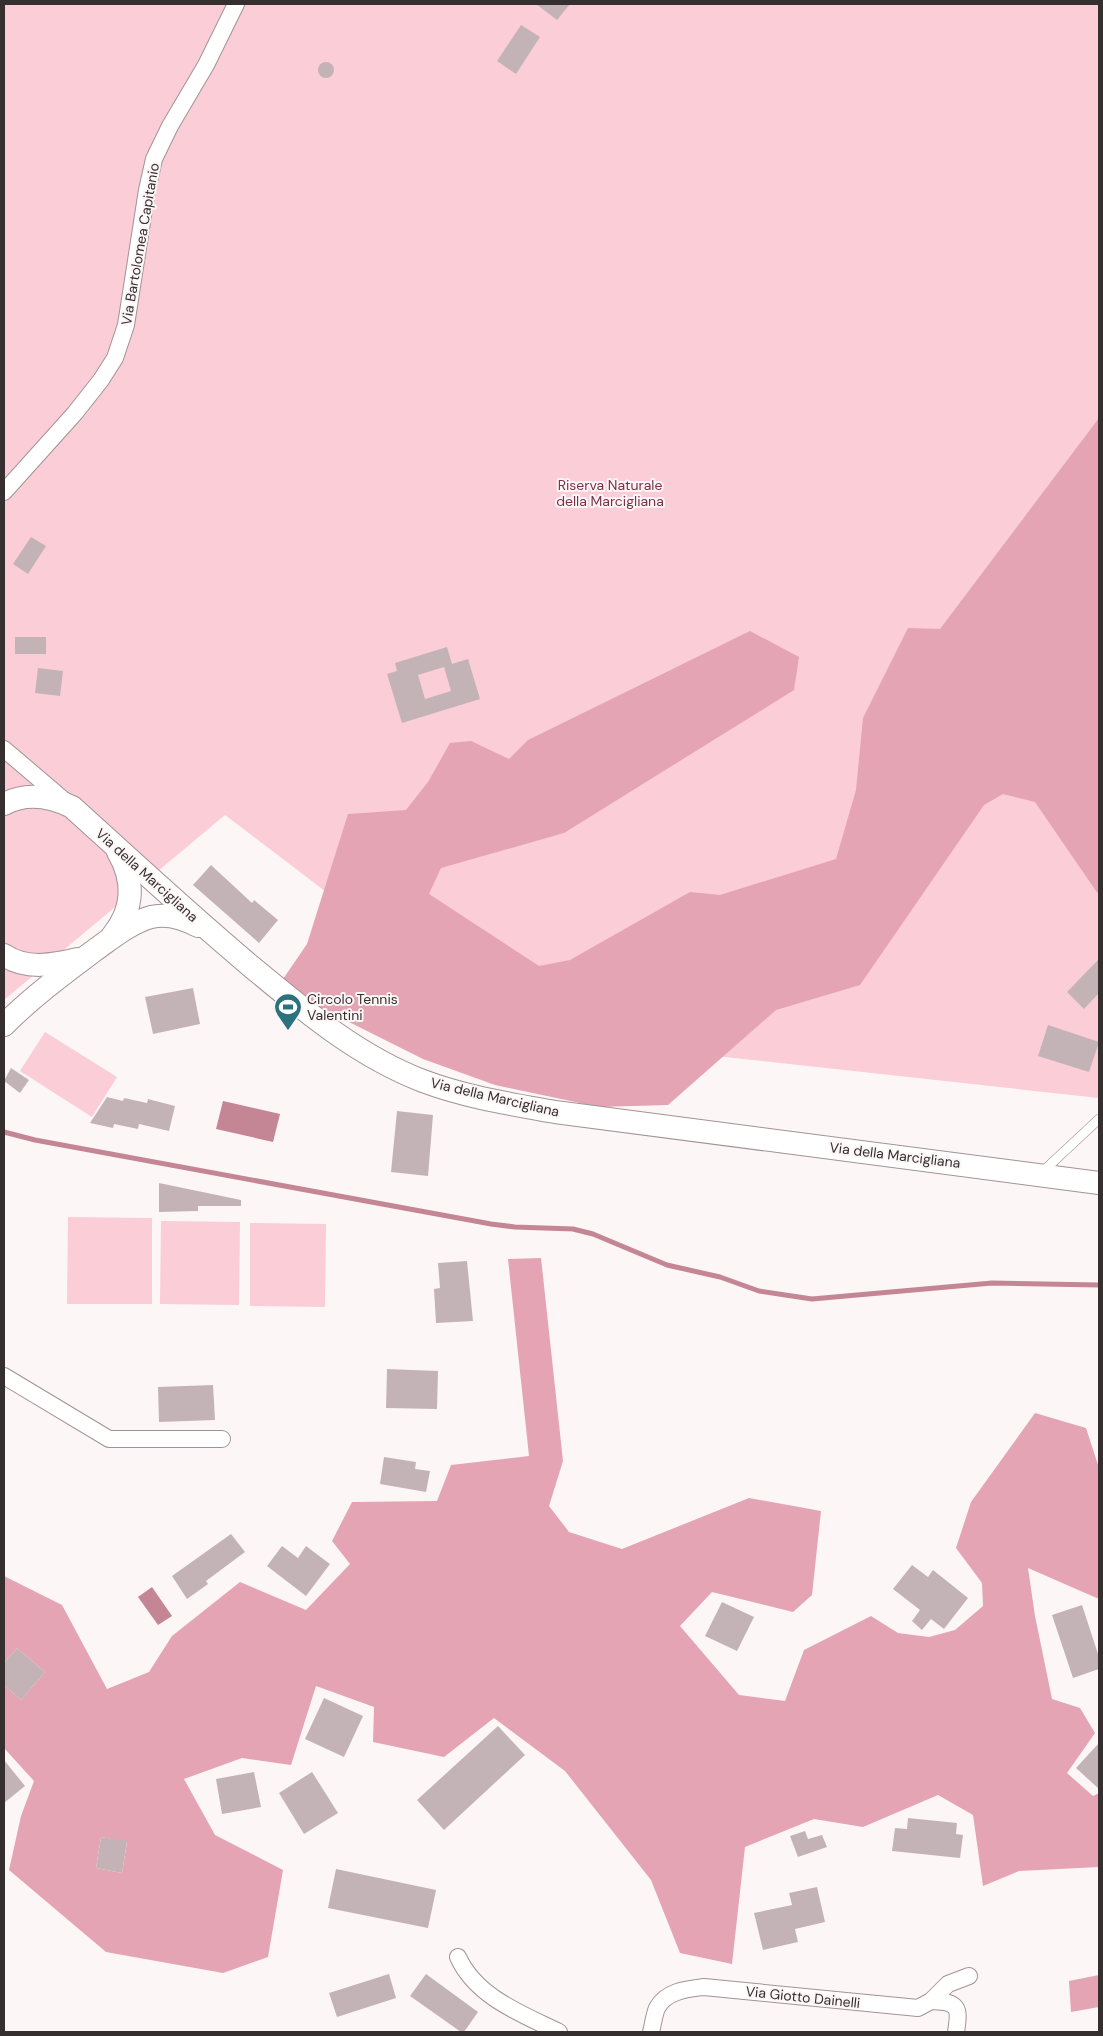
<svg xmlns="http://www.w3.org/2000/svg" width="1103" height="2036" viewBox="0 0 1103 2036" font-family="'DM Sans',sans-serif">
	<rect width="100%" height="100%" fill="#fdf6f7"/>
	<g fill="#facdd7">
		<polygon points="4,4 1099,4 1099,1098 635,1047 426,968 225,815 4,1000"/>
		<polygon points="45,1032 117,1077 92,1117 20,1071"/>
		<polygon points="68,1217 152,1218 152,1304 67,1304"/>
		<polygon points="161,1221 240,1222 239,1305 160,1304"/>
		<polygon points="250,1223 326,1224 325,1307 250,1306"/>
	</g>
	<g fill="#e4a4b3" fill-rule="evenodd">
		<polygon points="1099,418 1099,894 1096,891 1035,802 1003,794 984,805 860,985 776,1010 668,1105 599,1107 495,1085 423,1059 311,1003 283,979 307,944 348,814 406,810 428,782 450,743 471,741 509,759 528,740 750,631 799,657 794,690 564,833 441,868 429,894 539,966 570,960 690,892 720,895 836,859 856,790 863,718 908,628 940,629"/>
		<path d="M541 1258 563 1461 549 1506 569 1532 622 1549 749 1498 821 1511 812 1595 793 1612 712 1592 680 1626 739 1695 785 1701 804 1650 871 1616 898 1633 929 1637 955 1630 983 1606 982 1583 956 1548 971 1502 1035 1413 1086 1428 1099 1468V1599L1028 1568 1035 1616 1052 1699 1080 1708 1095 1733 1067 1773 1093 1796 1099 1793V1867L1019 1871 983 1886 973 1815 938 1795 863 1827 814 1819 745 1847 732 1964 680 1953 651 1880 565 1771 494 1718 444 1757 373 1742 374 1707 316 1686 291 1765 242 1758 184 1779 215 1835 283 1870 268 1957 223 1973 106 1952 9 1870 21 1816 34 1781 4 1748V1685L21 1700 45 1672 17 1648 4 1663V1576L62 1605 107 1689 149 1672 172 1636 240 1582 306 1610 350 1564 332 1541 352 1502 437 1501 451 1465 529 1456 508 1259ZM101 1837 127 1842 122 1873 96 1868Z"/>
		<polygon points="1099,1975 1099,2007 1071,2012 1069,1981"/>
	</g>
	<g fill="#c48695">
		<polygon points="223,1101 280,1114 273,1142 216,1129"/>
		<polygon points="152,1587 172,1616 158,1625 138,1597"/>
	</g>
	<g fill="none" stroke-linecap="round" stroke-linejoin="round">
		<polyline stroke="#c48695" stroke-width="5" points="4,1132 35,1140 491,1224 515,1227 573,1229 593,1234 667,1265 720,1277 759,1291 812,1299 992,1283 1099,1285"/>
	</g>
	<g fill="#c4b3b6" fill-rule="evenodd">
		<polygon points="536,4 570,4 557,20"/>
		<polygon points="521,25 540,37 516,74 497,61"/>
		<circle cx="326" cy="70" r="8"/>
		<polygon points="31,537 46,546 28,574 13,564"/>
		<rect x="15" y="637" width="31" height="17"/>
		<path d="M447 647 452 664 468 659 480 699 402 723 387 674 397 671 395 663ZM444 667 451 691 425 699 418 675Z"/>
		<polygon points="38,668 63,671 60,696 35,693"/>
		<polygon points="211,865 252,903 254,900 278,920 259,943 193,885"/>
		<polygon points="1099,959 1099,993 1084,1009 1067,992"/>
		<polygon points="193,988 200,1024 153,1034 145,997"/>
		<polygon points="1048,1025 1099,1042 1089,1072 1038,1056"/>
		<polygon points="11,1068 29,1080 20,1093 4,1081"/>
		<polygon points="107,1097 123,1101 124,1098 147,1103 148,1099 175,1106 169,1131 139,1124 138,1129 114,1124 113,1128 90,1123"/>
		<polygon points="397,1111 433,1115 428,1176 391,1172"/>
		<polygon points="159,1183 241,1200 241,1206 198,1206 198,1211 159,1212"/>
		<polygon points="467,1261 473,1321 436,1323 434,1289 440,1288 438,1263"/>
		<polygon points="387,1369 438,1371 437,1409 386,1408"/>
		<polygon points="213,1385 215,1420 159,1422 158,1387"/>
		<polygon points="384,1457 416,1462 415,1469 430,1471 426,1492 380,1484"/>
		<polygon points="231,1534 245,1552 206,1581 208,1584 187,1599 172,1576"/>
		<polygon points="282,1546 298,1558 306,1546 330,1564 306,1596 267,1566"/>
		<polygon points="912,1565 928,1577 933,1570 968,1598 944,1629 931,1619 922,1630 912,1621 920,1610 893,1589"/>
		<polygon points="722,1602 754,1617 737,1651 705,1636"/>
		<polygon points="1082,1605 1099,1657 1099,1669 1073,1678 1052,1615"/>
		<polygon points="17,1648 45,1672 21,1700 4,1685 4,1663"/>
		<polygon points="324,1698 363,1716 344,1757 305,1739"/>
		<polygon points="498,1726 525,1755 444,1830 417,1800"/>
		<polygon points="1099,1743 1099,1789 1076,1768"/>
		<polygon points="4,1760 25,1786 4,1803"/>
		<polygon points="254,1772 261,1807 222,1814 216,1779"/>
		<polygon points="312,1772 338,1813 304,1834 279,1793"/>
		<polygon points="908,1818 957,1823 956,1834 963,1835 960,1858 892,1851 895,1828 907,1829"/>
		<polygon points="805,1831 808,1839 822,1835 827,1847 798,1857 790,1836"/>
		<polygon points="101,1837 127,1841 122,1873 96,1868"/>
		<polygon points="336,1869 436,1890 428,1928 328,1908"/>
		<polygon points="817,1887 825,1922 795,1929 798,1942 763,1950 754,1913 792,1905 789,1893"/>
		<polygon points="389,1974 396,1998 337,2017 329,1993"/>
		<polygon points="426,1974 478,2012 464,2032 461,2032 410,1996"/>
	</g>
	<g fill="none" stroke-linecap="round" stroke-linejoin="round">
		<g stroke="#a29295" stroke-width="10">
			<polyline id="lane" points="1040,1174 1099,1119"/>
		</g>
		<g stroke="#a29295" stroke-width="18">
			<g id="street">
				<polyline points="4,492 75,413 101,380 115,358 126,325 147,190 154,159 170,126 206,65 236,4"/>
				<polyline points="4,749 65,801"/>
				<polyline points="4,1376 109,1439 222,1439"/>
				<path d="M458 1957C476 1997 522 2014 559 2032"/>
				<path d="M931 2001C959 2002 960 2007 956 2032"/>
				<path d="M651 2032C653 2025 654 2015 657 2008 666 1991 687 1989 704 1987L918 2008 931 2001 948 1984 969 1976"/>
			</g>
		</g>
		<g stroke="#a29295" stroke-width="24">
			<g id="secondary">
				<path d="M4 804C27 792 50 796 72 807 132 861 191 916 253 968 306 1012 358 1056 423 1081 465 1097 511 1104 555 1112L1099 1183"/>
				<path d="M113 935C134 909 135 881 118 852"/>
				<path d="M4 955C25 970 54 965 78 959"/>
				<path d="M4 1025C32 997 63 974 95 950 112 938 130 923 151 917 167 913 183 918 198 926"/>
			</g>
		</g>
		<use href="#lane" stroke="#fff" stroke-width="9"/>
		<use href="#street" stroke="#fff" stroke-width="16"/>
		<use href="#secondary" stroke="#fff" stroke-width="22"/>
	</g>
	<defs>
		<g id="stadium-pin" transform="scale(1.4375)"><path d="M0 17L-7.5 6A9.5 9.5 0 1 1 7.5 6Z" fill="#2b717f" stroke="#fdf6f7"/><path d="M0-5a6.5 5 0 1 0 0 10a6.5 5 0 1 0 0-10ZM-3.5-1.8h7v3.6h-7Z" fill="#fff"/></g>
	</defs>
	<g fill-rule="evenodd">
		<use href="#stadium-pin" x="288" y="1007"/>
	</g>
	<g text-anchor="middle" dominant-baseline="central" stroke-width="4" stroke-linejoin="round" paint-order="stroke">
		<g font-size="14" fill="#352f30" stroke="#fdf6f7">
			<text transform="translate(140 244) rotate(-80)">Via Bartolomea Capitanio</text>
			<text transform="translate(147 875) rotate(42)">Via della Marcigliana</text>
			<text transform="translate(495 1097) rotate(13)">Via della Marcigliana</text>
			<text transform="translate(895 1155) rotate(7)">Via della Marcigliana</text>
			<text transform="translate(803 1997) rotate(6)">Via Giotto Dainelli</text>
		</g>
		<g font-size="14" fill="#7c3048" stroke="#fdf6f7">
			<text x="610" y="485">Riserva Naturale<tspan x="610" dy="16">della Marcigliana</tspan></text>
		</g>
		<g font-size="14" fill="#352f30" stroke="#fdf6f7" text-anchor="start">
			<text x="307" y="999">Circolo Tennis<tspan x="307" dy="16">Valentini</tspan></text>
		</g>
	</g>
	<rect width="1103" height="2036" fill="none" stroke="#352f30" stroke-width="10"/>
</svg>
